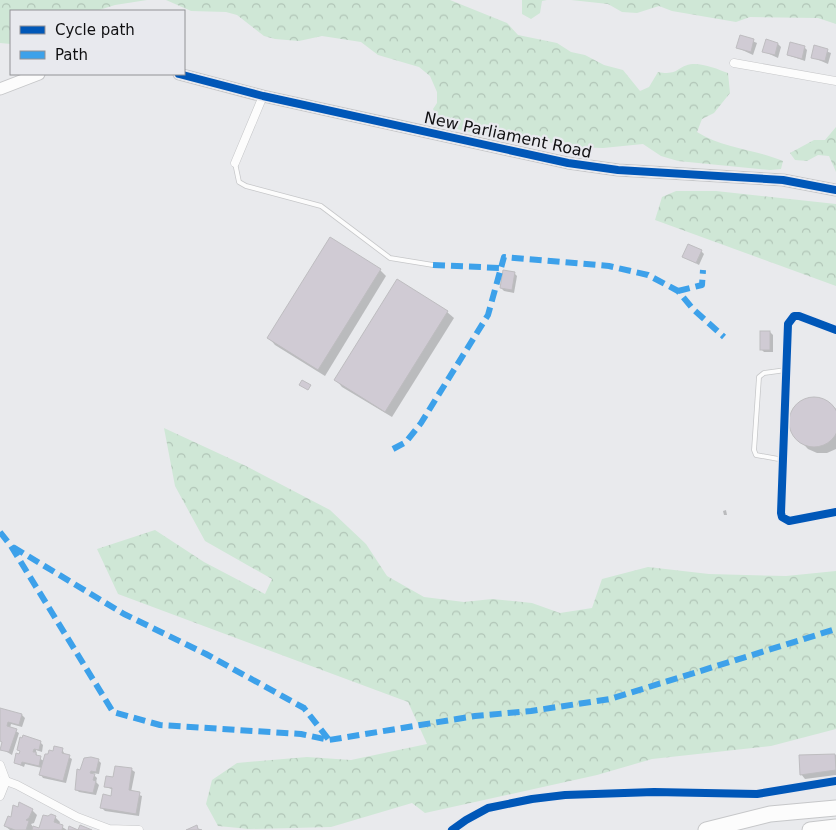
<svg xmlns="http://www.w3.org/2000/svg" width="836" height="830" viewBox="0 0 836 830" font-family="'DejaVu Sans',sans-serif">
	<defs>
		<pattern id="forest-crowns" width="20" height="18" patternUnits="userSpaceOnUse" patternTransform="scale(1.25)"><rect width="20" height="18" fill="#cfe7d6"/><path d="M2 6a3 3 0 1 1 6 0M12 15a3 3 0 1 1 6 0" fill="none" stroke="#b1c5b7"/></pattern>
	</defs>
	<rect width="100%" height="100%" fill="#e9eaed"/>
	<g fill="url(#forest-crowns)">
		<polygon points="0,0 147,0 115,5 96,11 11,11 11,44 0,43"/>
		<path d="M166 0H450L507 23 518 35 557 43 571 52 585 55 604 65 623 70 640 91 649 87 658 72C679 76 677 66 692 64 703 63 718 69 728 73L730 93 714 113 702 119 697 132C724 149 755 149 783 161L781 169 770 170 678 161 661 156 643 144 603 148 576 147 499 134 466 132 440 123 433 109 437 103V92L430 76 419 67 378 55 361 42 322 36 299 41 275 39 264 36 237 15 226 12 191 11Z"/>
		<polygon points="522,0 547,0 542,1 540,13 531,19 522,14"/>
		<polygon points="571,0 836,0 836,24 818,18 750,17 736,22 672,11 659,6 637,13 622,12 608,4"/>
		<polygon points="836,127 836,172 829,156 818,155 807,161 795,160 790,153 814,140 825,140"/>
		<polygon points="676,191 716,191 836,204 836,286 655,220 662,197"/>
		<polygon points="164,428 246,466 330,510 366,544 387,576 424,597 464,602 492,599 532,603 560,613 592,608 602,579 648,567 709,574 786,576 836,571 836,729 771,746 652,759 597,775 425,813 412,803 331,827 249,829 218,826 206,804 212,780 237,763 307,757 351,760 427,744 408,702 118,594 97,549 155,530 204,562 265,594 272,579 205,541 175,486"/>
	</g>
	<g fill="#0003">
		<polygon points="741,36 757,43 753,55 738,48"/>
		<polygon points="778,44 781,47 778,58 763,51"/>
		<polygon points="804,47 807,50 805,61 788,55"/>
		<polygon points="815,47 831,53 828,64 812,57"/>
		<polygon points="701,251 704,254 699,265 684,257"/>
		<polygon points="380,270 386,276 325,376 275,345 269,338"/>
		<polygon points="514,273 517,276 514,293 504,291 501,288"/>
		<polygon points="447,312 454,318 392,417 342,387 336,380"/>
		<polygon points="770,332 773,335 773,352 764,352 761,349"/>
		<polygon points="810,398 820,398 828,402 836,409 836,449 827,453 817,453 808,449 795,435 791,426 791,417 795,408 801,401"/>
		<polygon points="726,510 727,515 724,515 723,511"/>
		<polygon points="0,709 22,715 25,718 22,727 11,724 10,728 19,733 12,755 2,749 3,744 0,738"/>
		<polygon points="40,742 43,745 42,752 36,750 37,757 44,761 62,749 65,755 72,759 66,783 43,778 41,775 42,768 25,764 24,767 15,763 21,752 18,750"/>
		<polygon points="836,755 836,775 805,779 801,774 800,756"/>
		<polygon points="98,760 101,763 99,774 92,773 97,778 96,782 99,785 96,795 79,792 76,789"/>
		<polygon points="132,770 135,772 131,792 142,796 139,816 105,811 102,808 112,797 113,790 105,786 114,778"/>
		<polygon points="32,810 37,815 34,823 31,824 33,827 40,830 55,817 60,822 59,825 67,830 10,830 5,826 11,818"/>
	</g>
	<g fill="#d0cbd4" stroke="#bebdc0">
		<polygon points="740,35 754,39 751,52 736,48"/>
		<polygon points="766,39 778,43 775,55 762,52"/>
		<polygon points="790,42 805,46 802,59 787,55"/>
		<polygon points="814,45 828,49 825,61 811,58"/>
		<polygon points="330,237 381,269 318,370 267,338"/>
		<polygon points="688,244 702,250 696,263 682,257"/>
		<polygon points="503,270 515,272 512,290 500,288"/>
		<polygon points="397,279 448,311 385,412 334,380"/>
		<rect x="760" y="331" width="10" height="19"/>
		<polygon points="302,380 311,385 308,390 299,385"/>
		<circle cx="814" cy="422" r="25"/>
		<polygon points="0,708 22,714 19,725 8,722 7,726 17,729 9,752 0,750 2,742 0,741"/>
		<polygon points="23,735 41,741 39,750 34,749 33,752 36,752 36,755 41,756 39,766 22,762 21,765 14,763 16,753 19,754 20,751 17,750 20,737 22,738"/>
		<polygon points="54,746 63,748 62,753 70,755 63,781 39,775 45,754 48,754 49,750 53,751"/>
		<polygon points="835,754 836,770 800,775 799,755"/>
		<polygon points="91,757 99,759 96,772 91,771 90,773 95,774 93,780 96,781 93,793 75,790 77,769 80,770 84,758"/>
		<polygon points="115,766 132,768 129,790 140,792 136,814 100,808 103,794 111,796 112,788 104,787 106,776 113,777"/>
		<polygon points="19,802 33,809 29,818 26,820 29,821 26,830 15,830 4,826 8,816 11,817 13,805 18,807"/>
		<polygon points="51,814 56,816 54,822 63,825 62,830 32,830 33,826 39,828 43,815 48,816"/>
		<polygon points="80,825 92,830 68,830 69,826 78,830"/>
		<polygon points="197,825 198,829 202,830 186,830"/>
	</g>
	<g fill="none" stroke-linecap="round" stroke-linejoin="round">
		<g stroke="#c6c7c9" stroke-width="5.5">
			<g id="lane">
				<polyline points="235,163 239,182 246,186 321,206 390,258 433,265"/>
				<polyline points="784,460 756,455 754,450 759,377 764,373 786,370"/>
			</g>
		</g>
		<g stroke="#c6c7c9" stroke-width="9">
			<g id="street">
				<polyline points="734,63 836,81"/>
				<polyline points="235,163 263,96"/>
				<polyline points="836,330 799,316 794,316 788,324 781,513 782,517 789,521 836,512"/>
				<polyline points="0,765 6,781 0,796"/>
				<polyline points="0,781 6,781 17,785 77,817 109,829 139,830"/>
				<polyline points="452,830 466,820 488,808 532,799 565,795 654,792 757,794 836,781"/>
			</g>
		</g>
		<g stroke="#c6c7c9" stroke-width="13">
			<g id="secondary">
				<polyline points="179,74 263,96 568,163 618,170 783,180 836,190"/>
				<polyline points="0,89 39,74"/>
			</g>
		</g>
		<g stroke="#c6c7c9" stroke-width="17">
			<g id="highway">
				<polyline points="706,830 770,814 836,808"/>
				<polyline points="810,830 836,827"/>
			</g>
		</g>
		<use href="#lane" stroke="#fcfcfc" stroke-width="4"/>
		<use href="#street" stroke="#fcfcfc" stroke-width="8"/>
		<use href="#secondary" stroke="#fcfcfc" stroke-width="11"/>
		<use href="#highway" stroke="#fcfcfc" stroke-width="15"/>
		<g stroke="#3da1ea" stroke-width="6" stroke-dasharray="12 6" stroke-linecap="butt">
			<polyline points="433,265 501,268"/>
			<polyline points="678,291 702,285 703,270"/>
			<polyline points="393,449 406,442 421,423 488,315 504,257 609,266 648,275 678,291 693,309 724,337"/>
			<polyline points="0,532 11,546 113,712 160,725 301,734 329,740 475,716 531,711 610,699 836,629"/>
			<polyline points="13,547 124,614 206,654 304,708 329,740"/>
		</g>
		<g stroke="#e8e9ee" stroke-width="11">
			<g id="cycleway">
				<polyline points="179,74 263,96 568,163 618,170 783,180 836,190"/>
				<polyline points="836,330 799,316 794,316 788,324 781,513 782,517 789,521 836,512"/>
				<polyline points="452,830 466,820 488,808 532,799 565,795 654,792 757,794 836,781"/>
			</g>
		</g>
		<use href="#cycleway" stroke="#0057b8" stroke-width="8"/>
	</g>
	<g text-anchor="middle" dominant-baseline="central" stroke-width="4.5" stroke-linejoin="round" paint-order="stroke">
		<g font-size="16" fill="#101012" stroke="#e8e9ee">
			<text transform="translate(508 135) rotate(12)">New Parliament Road</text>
		</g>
	</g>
	<rect x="10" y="10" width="175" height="65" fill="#e8e9ee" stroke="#929296"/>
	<rect x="20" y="26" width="25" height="8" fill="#0057b8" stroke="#929296"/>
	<text x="55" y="35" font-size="15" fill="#101012">Cycle path</text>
	<rect x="20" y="51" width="25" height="8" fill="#3da1ea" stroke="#929296"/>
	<text x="55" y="60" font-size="15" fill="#101012">Path</text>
</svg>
